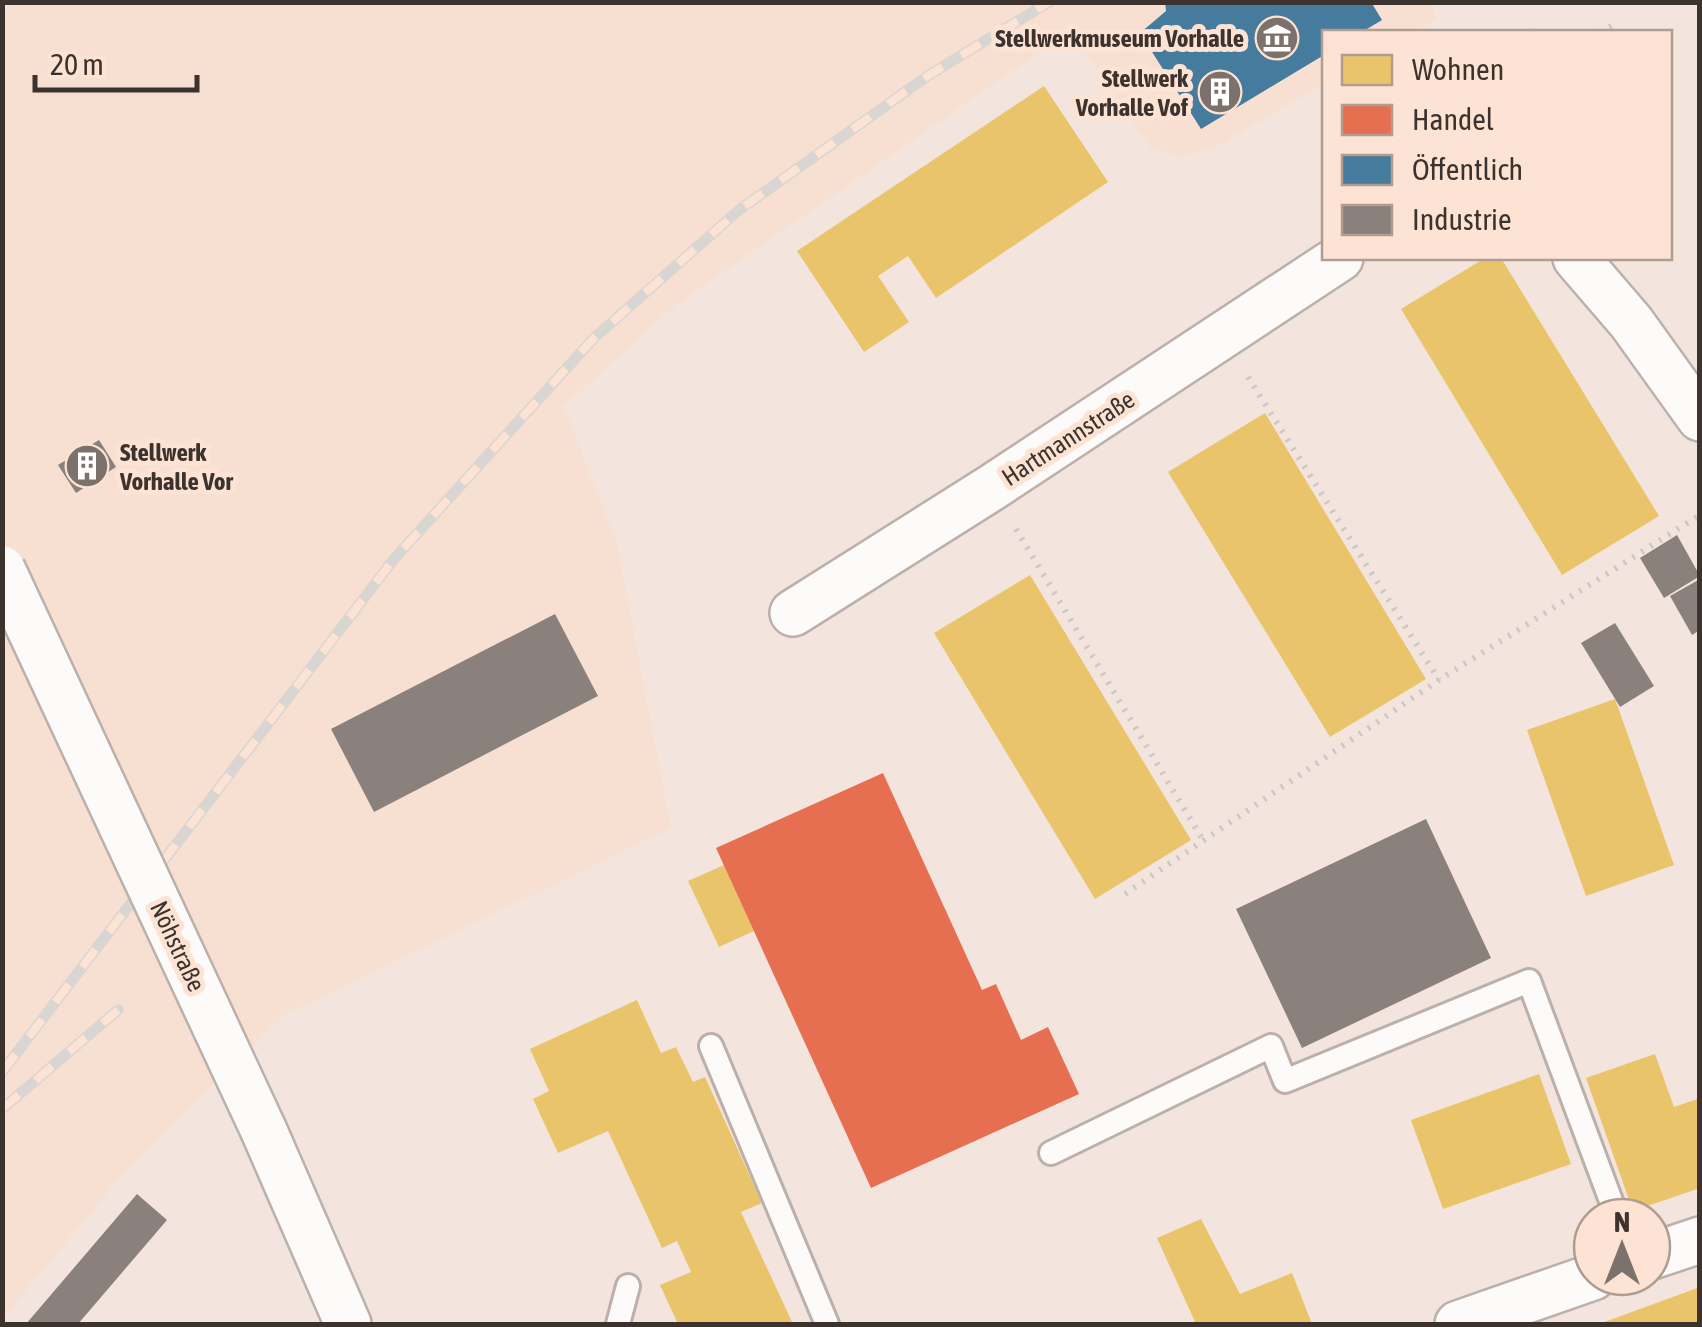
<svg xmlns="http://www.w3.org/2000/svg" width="1702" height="1327" viewBox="0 0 1702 1327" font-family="'Asap Condensed',sans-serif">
	<rect width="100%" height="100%" fill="#f3e5dd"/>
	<polygon fill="#f7e0d1" points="3,3 1432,3 1436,19 1413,32 1324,32 1324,84 1215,147 1182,156 1150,147 1070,31 677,304 564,406 617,543 671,828 286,1014 118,1180 3,1318"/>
	<g fill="#e9c46a">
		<polygon points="1044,86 1108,182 936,298 908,256 878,276 909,322 864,352 797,251"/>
		<polygon points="1485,258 1501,258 1659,516 1562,575 1401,309"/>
		<polygon points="1265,413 1426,679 1330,737 1168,472"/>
		<polygon points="1030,575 1191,840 1095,899 934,633"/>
		<polygon points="1615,699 1674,865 1586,896 1527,730"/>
		<polygon points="724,865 754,931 719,947 688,881"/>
		<polygon points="637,1000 661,1053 676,1047 693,1082 705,1077 762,1203 741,1212 793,1324 678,1324 660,1285 691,1272 677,1241 662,1248 608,1131 558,1153 533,1099 549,1091 530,1049"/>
		<polygon points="1655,1054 1674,1107 1700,1098 1700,1188 1633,1211 1586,1078"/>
		<polygon points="1539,1074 1571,1164 1443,1209 1411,1120"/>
		<polygon points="1201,1219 1240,1294 1292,1273 1312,1324 1196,1324 1157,1238"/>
		<polygon points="1700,1287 1700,1324 1599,1324"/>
	</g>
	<polygon fill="#e76f51" points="883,773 982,990 996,984 1021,1040 1048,1027 1079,1094 871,1188 716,848"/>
	<polygon fill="#457b9d" points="1165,2 1371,2 1382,20 1362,32 1324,32 1324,55 1201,129 1140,33 1166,11"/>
	<g fill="#8a817c">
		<polygon points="99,440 116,467 76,493 58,465"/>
		<polygon points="1677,535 1700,576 1664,598 1640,558"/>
		<polygon points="1700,579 1700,630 1692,635 1670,596"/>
		<polygon points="555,614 598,696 374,812 331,729"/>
		<polygon points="1615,623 1654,686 1620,707 1581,643"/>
		<polygon points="1426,819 1491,958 1302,1048 1236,909"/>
		<polygon points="137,1194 167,1220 78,1324 26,1324"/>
	</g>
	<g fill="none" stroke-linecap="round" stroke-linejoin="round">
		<g stroke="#bbb0aa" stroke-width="28">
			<g id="lane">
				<polyline points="711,1046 827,1324"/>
				<polyline points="1051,1153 1271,1046 1285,1081 1529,981 1617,1217"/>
				<polyline points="618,1324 628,1286"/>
			</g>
		</g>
		<g stroke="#bbb0aa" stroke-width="50">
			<g id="street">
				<polyline points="1576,258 1631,322 1700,418"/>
				<polyline points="793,613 991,488 1340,258"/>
				<polyline points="264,1131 348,1324"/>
				<polyline points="1652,1256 1700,1240"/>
				<polyline points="1458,1324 1593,1277"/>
			</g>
		</g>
		<g stroke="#cdc8c6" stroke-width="6" stroke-dasharray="2.5 8" stroke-linecap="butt">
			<polyline points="1531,32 1537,27"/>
			<polyline points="1600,32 1615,24"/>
			<polyline points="1248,377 1439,680"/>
			<polyline points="1016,529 1203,840"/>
			<polyline points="1125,894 1439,680 1700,515"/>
		</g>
		<use href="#lane" stroke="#fdfbfa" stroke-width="22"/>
		<use href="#street" stroke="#fdfbfa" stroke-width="45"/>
		<g stroke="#d9d5d2" stroke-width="11">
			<g id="rail">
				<polyline points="2,1072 394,559 593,339 739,210 929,75 1049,2"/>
				<polyline points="2,1109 118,1010"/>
			</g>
		</g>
		<use href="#rail" stroke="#fce3d4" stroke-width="8" stroke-dasharray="22" stroke-linecap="butt"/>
		<g stroke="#bbb0aa" stroke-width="50" stroke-linecap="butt">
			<polyline id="street-bridge" points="2,569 264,1131"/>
		</g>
		<use href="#street-bridge" stroke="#fdfbfa" stroke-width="45"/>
	</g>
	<defs>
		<g id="museum-disc" transform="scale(2.25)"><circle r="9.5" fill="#7d716b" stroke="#fce3d4"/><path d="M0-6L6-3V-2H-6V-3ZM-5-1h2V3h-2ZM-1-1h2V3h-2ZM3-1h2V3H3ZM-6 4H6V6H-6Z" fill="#fff"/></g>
		<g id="building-disc" transform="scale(2.25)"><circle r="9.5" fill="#7d716b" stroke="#fce3d4"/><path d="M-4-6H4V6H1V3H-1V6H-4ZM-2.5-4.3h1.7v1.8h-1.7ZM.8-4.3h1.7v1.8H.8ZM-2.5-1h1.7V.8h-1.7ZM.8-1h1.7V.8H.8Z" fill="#fff"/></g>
	</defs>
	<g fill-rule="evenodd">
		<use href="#museum-disc" x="1277" y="38"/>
		<use href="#building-disc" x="1220" y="92"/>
		<use href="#building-disc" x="87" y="466"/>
	</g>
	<g text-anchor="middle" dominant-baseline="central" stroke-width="10" stroke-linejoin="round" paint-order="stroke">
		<g font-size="25" font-weight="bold" fill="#3d332e" stroke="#fce3d4" text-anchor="end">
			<text x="1244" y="38">Stellwerkmuseum Vorhalle</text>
			<text x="1188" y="78">Stellwerk<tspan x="1188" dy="29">Vorhalle Vof</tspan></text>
			<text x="120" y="452" text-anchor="start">Stellwerk<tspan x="120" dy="29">Vorhalle Vor</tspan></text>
		</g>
		<g font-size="25" fill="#3d332e" stroke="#fce3d4">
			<text transform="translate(1068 438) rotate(-33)">Hartmannstraße</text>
			<text transform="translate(178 946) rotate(65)">Nöhstraße</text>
		</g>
	</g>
	<rect width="1702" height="1327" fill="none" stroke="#3d332e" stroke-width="10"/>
	<rect x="1322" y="30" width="350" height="230" fill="#fce3d4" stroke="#b09d92" stroke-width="2.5"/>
	<rect x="1342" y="55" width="50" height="30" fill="#e9c46a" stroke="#b09d92" stroke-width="2.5"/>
	<text x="1412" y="80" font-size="30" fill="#3d332e">Wohnen</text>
	<rect x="1342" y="105" width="50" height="30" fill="#e76f51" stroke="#b09d92" stroke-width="2.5"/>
	<text x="1412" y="130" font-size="30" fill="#3d332e">Handel</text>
	<rect x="1342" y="155" width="50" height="30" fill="#457b9d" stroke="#b09d92" stroke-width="2.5"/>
	<text x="1412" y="180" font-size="30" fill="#3d332e">Öffentlich</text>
	<rect x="1342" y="205" width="50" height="30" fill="#8a817c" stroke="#b09d92" stroke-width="2.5"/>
	<text x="1412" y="230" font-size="30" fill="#3d332e">Industrie</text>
	<g transform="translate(1622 1247)"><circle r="48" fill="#fce3d4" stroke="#b09d92" stroke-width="2.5"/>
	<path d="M0-8L18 38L0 25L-18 38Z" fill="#7d716b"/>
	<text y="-15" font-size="28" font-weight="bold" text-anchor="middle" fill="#3d332e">N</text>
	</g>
	<path d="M35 75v15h162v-15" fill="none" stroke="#3d332e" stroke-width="5"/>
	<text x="50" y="75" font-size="30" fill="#3d332e" stroke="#fce3d4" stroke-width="8" paint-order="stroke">20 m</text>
</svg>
